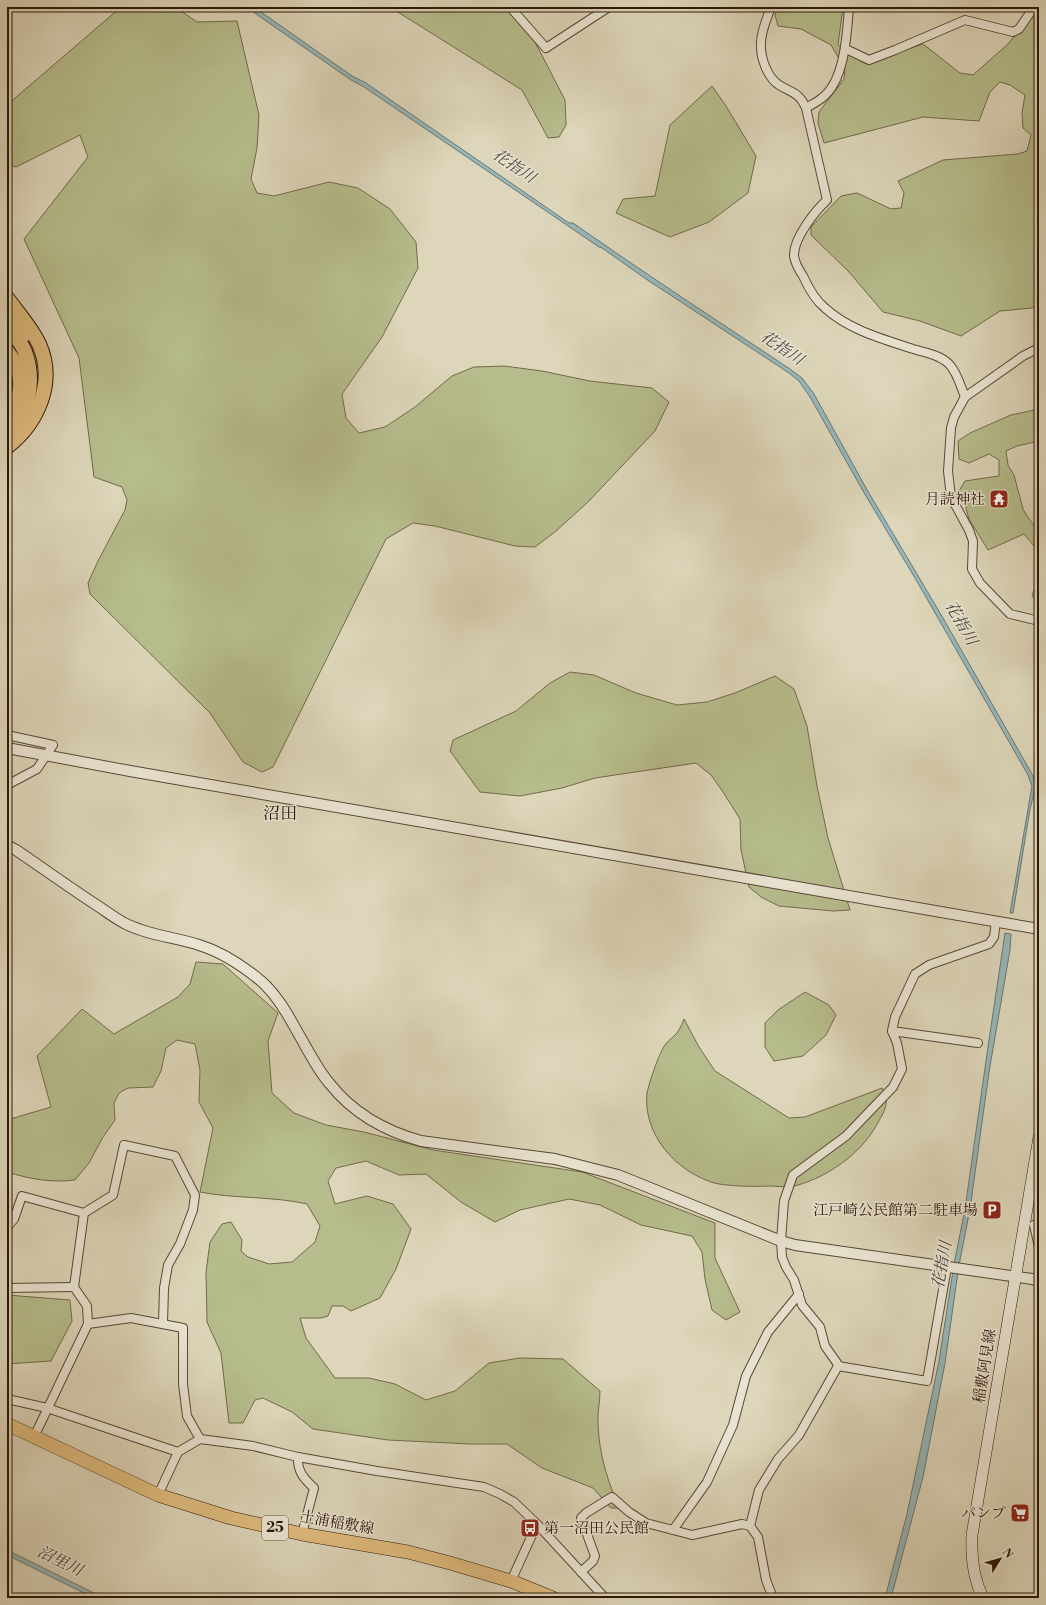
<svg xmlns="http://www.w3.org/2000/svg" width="1046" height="1605" viewBox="0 0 1046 1605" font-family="'Libre Bodoni','Noto Serif JP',serif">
	<rect width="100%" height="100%" fill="#ddd6ba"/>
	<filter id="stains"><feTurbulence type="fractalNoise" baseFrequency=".005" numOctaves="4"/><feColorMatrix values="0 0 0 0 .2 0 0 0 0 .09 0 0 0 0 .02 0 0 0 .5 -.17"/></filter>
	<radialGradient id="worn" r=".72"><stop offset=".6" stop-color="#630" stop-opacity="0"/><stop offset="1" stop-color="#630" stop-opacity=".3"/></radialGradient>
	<g fill="#b6bc8c" stroke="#726a4a">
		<polygon points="121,7 175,7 197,22 237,21 259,115 257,148 251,179 257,193 274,196 329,182 358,188 390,209 416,242 418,268 382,337 342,394 346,418 359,433 385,427 415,407 452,376 474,367 504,366 542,371 590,381 652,388 669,402 655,431 588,502 556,531 535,547 515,546 435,526 413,523 386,539 273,767 262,772 243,762 210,713 90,594 88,583 98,561 125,510 127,500 122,487 94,477 79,358 24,239 88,157 80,135 16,167 7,164 7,105"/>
		<polygon points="392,7 506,7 533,38 565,100 566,125 559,137 548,138 522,90 393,9"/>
		<polygon points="778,7 843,7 838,45 864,63 923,44 960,73 973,75 1007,45 1039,7 1039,304 1032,308 1000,311 961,336 920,321 883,312 849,272 811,235 811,227 841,196 857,193 891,209 901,208 904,193 898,181 943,160 1018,154 1027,151 1031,135 1023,128 1022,113 1025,95 1010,85 1000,82 990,92 979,121 923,117 824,143 818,123 819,112 844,79 845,69 831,45 801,29 778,26 775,15"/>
		<polygon points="712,86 726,106 756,156 748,193 709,222 670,237 616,213 623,199 655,196 670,125"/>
		<polygon points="1039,409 1039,441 1017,446 1006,451 1008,465 1014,475 1023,509 1027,516 1037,529 1039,529 1039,552 1024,534 988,550 969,519 966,508 966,502 959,491 965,481 999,476 999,460 989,454 969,463 959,459 958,441 970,433 1011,415"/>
		<polygon points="1039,579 1039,608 1032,595"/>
		<polygon points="570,672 594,675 636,693 677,705 707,702 735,693 775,676 794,689 807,726 817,786 828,838 850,910 833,911 779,906 761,897 749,887 741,850 740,819 723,792 711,775 696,763 595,778 562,788 520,796 480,792 450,751 453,740 516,711 550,683"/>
		<path d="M196 962 223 964 278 1013 268 1041 272 1093 294 1113 326 1125 364 1132 433 1150 582 1172 715 1223V1258L740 1312 726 1320 712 1310 705 1279 702 1252 692 1236 641 1225 600 1205 569 1199 520 1210 495 1222 461 1202 426 1174 399 1175 366 1161 336 1168 328 1181 335 1204 367 1196 393 1204 411 1229 396 1269 380 1298 351 1311 343 1306H332L328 1316 321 1318H300L306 1338 335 1378H369L395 1384 426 1400 455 1391 489 1363 520 1358 563 1359 600 1391C600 1402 597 1414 598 1425 599 1453 608 1484 620 1508H611L593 1488 542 1468 507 1444H470L388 1440 313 1429 292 1412 263 1398 255 1400 243 1423H229L221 1353 207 1322 206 1272 210 1242 222 1224 231 1222 242 1240 241 1251 248 1257 269 1264 292 1262 315 1242 320 1226 307 1204C272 1196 235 1199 200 1192L213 1128 199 1102 200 1070 195 1044 177 1040 166 1048 161 1071 153 1087 128 1088 119 1093 114 1103 115 1120 103 1137 89 1163 75 1180C51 1183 30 1179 7 1172V1120L51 1107 37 1056 82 1009 114 1034 178 997 190 984Z"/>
		<polygon points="805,992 829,1005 836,1015 826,1035 803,1056 774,1061 765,1047 765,1023 778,1010"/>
		<path d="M684 1019 699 1047 715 1071 789 1118 805 1117 882 1088C891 1103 884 1112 876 1126 860 1154 829 1176 798 1185 789 1188 777 1186 768 1186 756 1187 721 1186 711 1182 674 1169 643 1134 647 1093 649 1083 659 1053 665 1045 669 1039 676 1036 679 1030 681 1026 683 1022 684 1019Z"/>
		<polygon points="7,1295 70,1300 72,1321 51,1361 7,1364"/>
	</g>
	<g fill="#96b7b9" stroke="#6c7773">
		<path d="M246 7H254L352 76 366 83 569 223H573C644 273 718 321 790 369L802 378 814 394 866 488 943 618 1032 774 1036 785 1030 809 1013 913H1010L1032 786 1028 775 915 578 863 491 810 397 799 381 789 373 646 279 602 248 599 247 364 87 351 80Z"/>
		<polygon points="1005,933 1011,934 1010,950 989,1072 970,1209 959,1265 945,1363 923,1477 891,1598 885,1598 907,1514 939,1361 954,1264 965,1209 988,1047"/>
		<polygon points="7,1550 104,1598 94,1598 7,1555"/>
	</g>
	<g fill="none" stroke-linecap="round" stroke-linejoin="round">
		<g stroke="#594735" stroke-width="10">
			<g id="minor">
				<polyline points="510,7 546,48 609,7"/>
				<path d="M771 7C767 18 761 31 761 43 760 57 767 77 779 85 792 93 799 92 806 108L827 200C815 211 793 239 794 256 795 263 799 270 803 276 808 287 815 300 825 308 849 330 883 339 913 349 924 352 940 355 949 364 957 372 961 387 965 397"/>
				<polyline points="846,49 869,60 895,50 965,20 1013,32 1019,29 1034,7"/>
				<path d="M806 108C811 105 817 102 822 98 845 81 847 33 849 7"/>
				<polyline points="1039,348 1023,356 965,397 954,417 951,428 948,471 951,497 969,530 973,541 972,569 980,583 1010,614 1039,621"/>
				<polyline points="7,735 53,745 37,769 7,785"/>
				<polyline points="892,1031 978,1043"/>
				<polyline points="1039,1224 1034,1225 1039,1247"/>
				<polyline points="7,1227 14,1219 22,1196 84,1213"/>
				<polyline points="7,1288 74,1287"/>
				<polyline points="88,1324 131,1318 183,1328 183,1384 187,1416 200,1439"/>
				<polyline points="838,1366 927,1381 947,1267"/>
				<polyline points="7,1399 47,1408 178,1452 200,1439 253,1446 298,1457 377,1471 484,1487 500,1494 514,1502 537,1524 605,1598"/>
				<polyline points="34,1437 88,1324 87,1306 74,1287 84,1213 113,1195 124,1145 175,1156 195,1195 193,1210 180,1244 168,1265 164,1288 163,1323"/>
				<path d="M298 1457C297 1471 304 1479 314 1488L302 1534"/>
				<polyline points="158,1495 178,1452"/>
				<polyline points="750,1526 759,1490 778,1459 799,1435 838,1366 837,1363 825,1346 820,1327 802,1305 794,1280 786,1267 782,1257 781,1241 784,1201 793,1175 846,1136 893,1087 902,1069 897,1043 892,1031 895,1017 915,974 929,965 989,944 994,937 996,921"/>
				<polyline points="673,1530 692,1535 742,1524 750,1526 758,1537 766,1580 773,1598"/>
				<polyline points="581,1572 593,1561 595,1556 581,1518 586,1513 612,1497 629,1512 646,1523 673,1530 707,1482 733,1425 746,1376 768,1332 799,1294"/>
				<polyline points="511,1581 537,1524"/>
			</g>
		</g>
		<g stroke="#594735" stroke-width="12">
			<g id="tertiary">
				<polyline points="7,748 130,771 1039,929"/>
				<path d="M7 845 16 850C44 869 70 888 98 906 107 912 115 918 124 923 147 935 174 937 199 945 222 952 243 966 261 981 277 995 288 1015 298 1033 308 1050 317 1069 330 1084 353 1113 385 1131 421 1141L555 1159 618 1175 781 1241 795 1245 1032 1279 1039 1281"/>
			</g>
		</g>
		<g stroke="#2d1709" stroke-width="12">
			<path id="secondary" d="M983 1598C973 1578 971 1557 972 1535L1039 1137"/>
		</g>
		<g stroke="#2d1709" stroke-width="14">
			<polyline id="primary" points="7,1424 158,1495 231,1518 302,1534 408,1552 450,1563 511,1581 553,1598"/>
		</g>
		<g stroke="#2d1709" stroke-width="16">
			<g id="motorway">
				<path d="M7 298C18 313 31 327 39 344 56 382 38 423 7 447"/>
				<polyline points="7,317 15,324 24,335"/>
				<path d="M7 351C27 375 22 397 7 422"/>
				<path d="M7 432C30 414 35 379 25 352 22 344 15 336 9 330"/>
			</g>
		</g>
		<use href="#minor" stroke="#e9e4d2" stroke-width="8"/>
		<use href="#tertiary" stroke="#e9e4d2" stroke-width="10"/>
		<use href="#secondary" stroke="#e9e4d2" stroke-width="11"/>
		<use href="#primary" stroke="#debb7d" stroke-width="13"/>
		<use href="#motorway" stroke="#debb7d" stroke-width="14"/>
	</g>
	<defs>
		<g id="temple-square" transform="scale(1)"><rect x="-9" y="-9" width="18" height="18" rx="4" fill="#8f2418" stroke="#e9e4d2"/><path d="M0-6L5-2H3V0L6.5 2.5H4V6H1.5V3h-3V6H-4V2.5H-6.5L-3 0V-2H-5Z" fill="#fff"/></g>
		<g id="parking-square" transform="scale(1)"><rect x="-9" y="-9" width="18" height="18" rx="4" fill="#8f2418" stroke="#e9e4d2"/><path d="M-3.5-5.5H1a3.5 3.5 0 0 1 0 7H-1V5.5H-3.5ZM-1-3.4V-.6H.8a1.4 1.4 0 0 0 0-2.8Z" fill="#fff"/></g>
		<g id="supermarket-square" transform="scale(1)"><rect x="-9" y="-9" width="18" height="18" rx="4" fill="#8f2418" stroke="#e9e4d2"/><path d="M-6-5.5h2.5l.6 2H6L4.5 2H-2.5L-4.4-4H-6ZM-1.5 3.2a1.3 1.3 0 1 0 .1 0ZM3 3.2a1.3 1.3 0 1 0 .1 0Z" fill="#fff"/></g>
		<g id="bus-square" transform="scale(1)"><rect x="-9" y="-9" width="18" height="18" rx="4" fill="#8f2418" stroke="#e9e4d2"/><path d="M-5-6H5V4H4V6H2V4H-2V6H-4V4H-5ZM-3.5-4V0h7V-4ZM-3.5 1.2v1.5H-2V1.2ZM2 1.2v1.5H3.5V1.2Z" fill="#fff"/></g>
	</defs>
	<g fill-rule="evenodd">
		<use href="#temple-square" x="999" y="499"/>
		<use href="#parking-square" x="992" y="1210"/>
		<use href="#supermarket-square" x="1020" y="1513"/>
		<use href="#bus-square" x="530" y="1528"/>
	</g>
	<g text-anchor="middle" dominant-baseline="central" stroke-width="3" stroke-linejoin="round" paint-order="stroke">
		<rect fill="#e9e4d2" stroke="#655445" stroke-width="1" x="262" y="1516" width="26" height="24" rx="3"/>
		<g font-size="14" font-weight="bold" fill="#2d1709">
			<text x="275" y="1528">25</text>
		</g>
		<g font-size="15" fill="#2d1709" stroke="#e9e4d2" text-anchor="end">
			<text x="985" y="499">月読神社</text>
			<text x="978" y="1210">江戸崎公民館第二駐車場</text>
			<text x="1006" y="1513">パンプ</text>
			<text x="544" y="1528" text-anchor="start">第一沼田公民館</text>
		</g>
		<g font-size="15" fill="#2d1709" stroke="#e9e4d2">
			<text transform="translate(985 1366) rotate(-81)">稲敷阿見線</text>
			<text transform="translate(337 1523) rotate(10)">土浦稲敷線</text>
		</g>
		<g font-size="16" font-style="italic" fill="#4c473e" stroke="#e9e4d2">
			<text transform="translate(514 166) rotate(34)">花指川</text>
			<text transform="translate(782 348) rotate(34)">花指川</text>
			<text transform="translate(961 623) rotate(60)">花指川</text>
			<text transform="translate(942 1265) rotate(-80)">花指川</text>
			<text transform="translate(60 1561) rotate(26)">沼里川</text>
		</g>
		<g font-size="17" fill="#2d1709" stroke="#e9e4d2">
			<text x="280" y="814">沼田</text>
		</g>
	</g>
	<rect width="1046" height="1605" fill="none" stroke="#ddd6ba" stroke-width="24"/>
	<rect x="8" y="8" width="1030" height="1589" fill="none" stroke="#2d1709" stroke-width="2"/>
	<rect x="12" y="12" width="1022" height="1581" fill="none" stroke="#2d1709"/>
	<g transform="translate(1000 1559) rotate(53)" stroke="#e9e4d2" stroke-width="3" paint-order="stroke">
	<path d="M0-3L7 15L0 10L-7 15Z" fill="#2d1709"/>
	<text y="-6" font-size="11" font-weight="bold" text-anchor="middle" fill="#2d1709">N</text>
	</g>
	<rect width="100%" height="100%" filter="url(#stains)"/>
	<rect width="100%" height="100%" fill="url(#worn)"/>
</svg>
